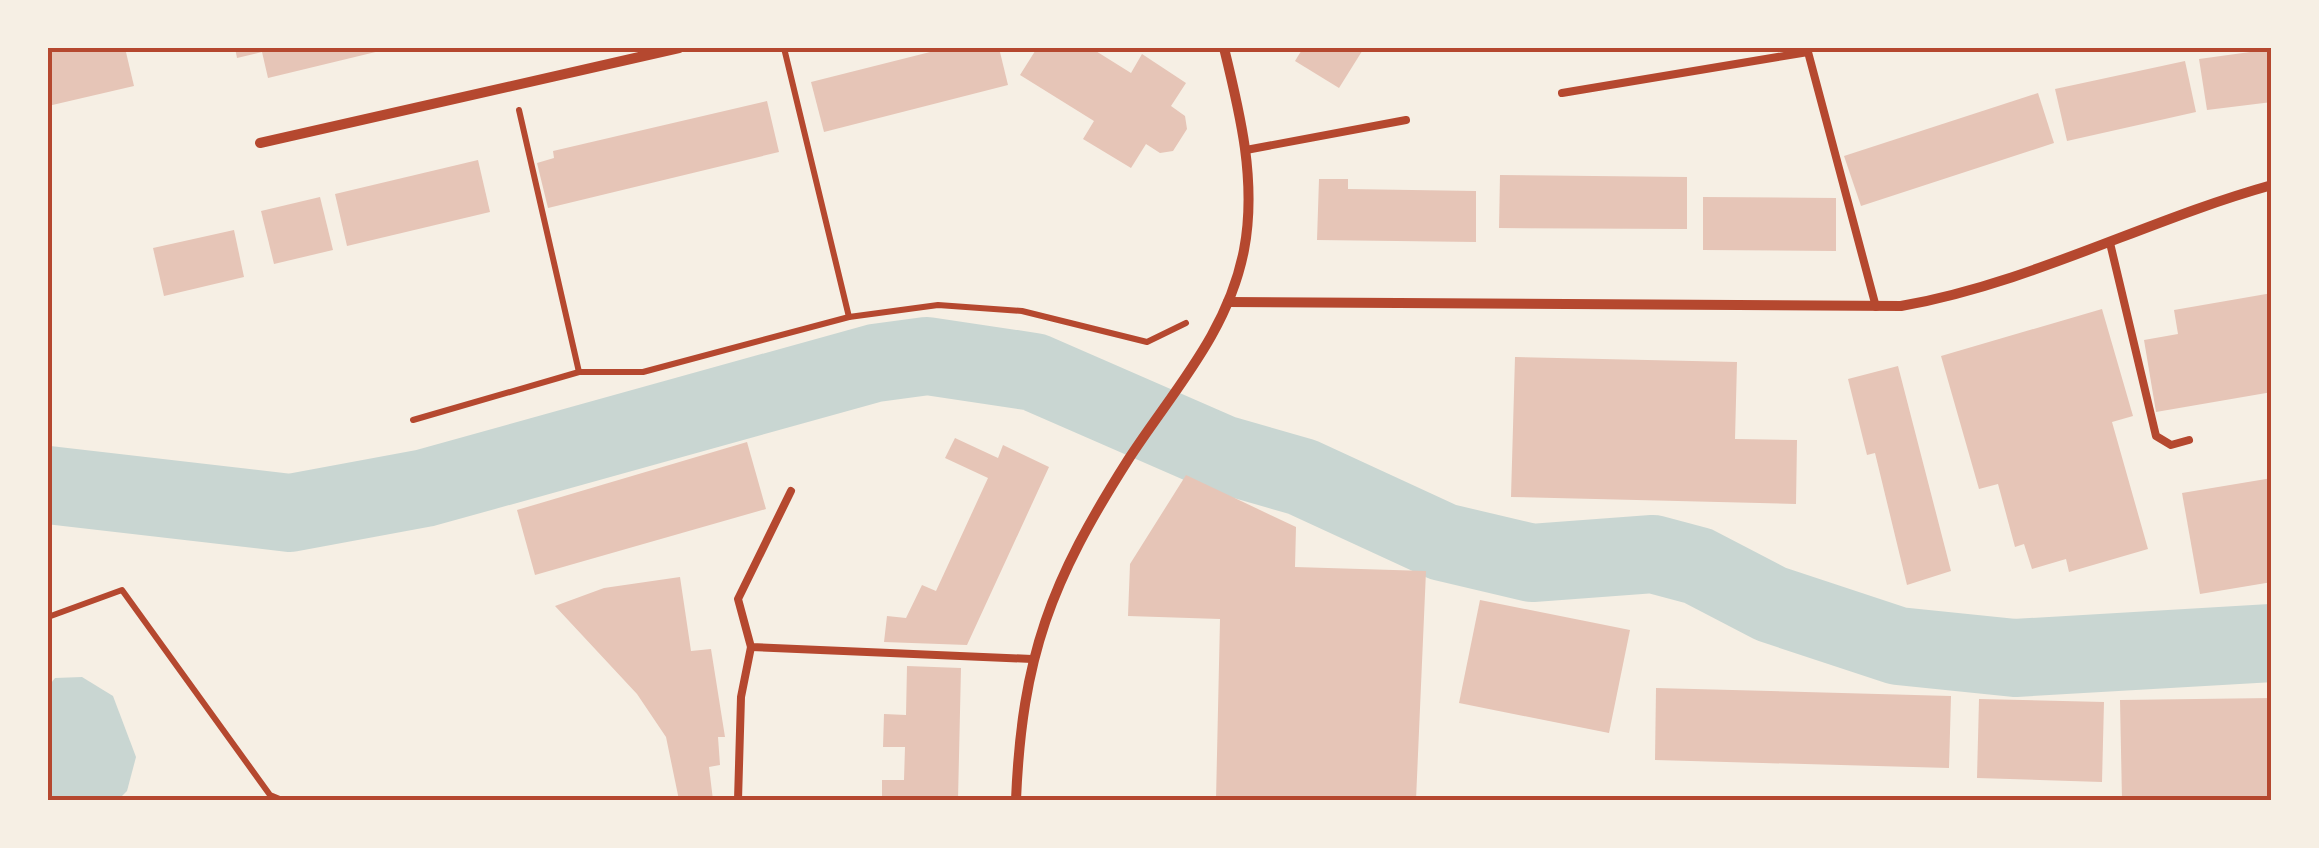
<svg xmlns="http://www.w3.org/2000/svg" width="2319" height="848" viewBox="0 0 2319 848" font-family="Quicksand,sans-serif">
	<rect width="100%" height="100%" fill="#f6efe4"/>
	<polygon fill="#c9d6d2" points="82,677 113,696 136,757 127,791 118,800 48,800 48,687 55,678"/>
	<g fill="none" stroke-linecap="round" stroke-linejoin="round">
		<polyline stroke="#c9d6d2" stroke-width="78" points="48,485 290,513 425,488 875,363 927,356 1034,372 1222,454 1302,477 1443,542 1532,563 1653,554 1698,566 1771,604 1898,646 2015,658 2272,643"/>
	</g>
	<g fill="#e6c5b7">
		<polygon points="48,48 125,48 134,86 48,106"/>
		<polygon points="235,48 387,48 388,49 268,78 262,52 237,58"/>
		<polygon points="946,48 999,48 1008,85 824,132 811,82"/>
		<polygon points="1037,48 1091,48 1131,73 1142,54 1186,83 1171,106 1185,116 1187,129 1173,151 1160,153 1146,144 1131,168 1083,139 1094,121 1020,75"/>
		<polygon points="1303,48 1364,48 1339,88 1295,61"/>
		<polygon points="2272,49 2272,102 2207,110 2199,59"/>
		<polygon points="2185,61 2196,112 2067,141 2055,89"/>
		<polygon points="2038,93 2054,143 1861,206 1844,156"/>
		<polygon points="767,101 779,152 548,208 537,163 554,158 553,151"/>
		<polygon points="478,160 490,212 347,246 335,194"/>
		<polygon points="1500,175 1687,177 1687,229 1499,228"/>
		<polygon points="1319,179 1348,179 1348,189 1476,191 1476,242 1317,240"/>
		<polygon points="320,197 333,250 274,264 261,211"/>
		<polygon points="1703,197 1836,198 1836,251 1703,250"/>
		<polygon points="234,230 244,277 164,296 153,248"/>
		<polygon points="2272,293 2272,392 2156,412 2144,340 2178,334 2174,310"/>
		<polygon points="2102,309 2133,416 2112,422 2148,549 2069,572 2066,559 2032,569 2024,544 2015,547 1998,484 1979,489 1941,356"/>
		<polygon points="1515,357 1737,362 1735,439 1797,440 1796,504 1511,497"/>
		<polygon points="1898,366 1951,571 1907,585 1875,453 1867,455 1848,379"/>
		<polygon points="955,438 998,458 1003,445 1049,467 967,645 884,642 887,616 906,618 922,585 936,591 988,478 945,458"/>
		<polygon points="747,442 766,509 535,575 517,510"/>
		<polygon points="1186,475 1296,527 1295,567 1426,571 1416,800 1216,800 1220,619 1128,616 1130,564"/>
		<polygon points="2272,478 2272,582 2200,594 2182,493"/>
		<polygon points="680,577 691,651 711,649 725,737 718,737 720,765 709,767 713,800 679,800 666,737 637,694 555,606 604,588"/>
		<polygon points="1480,600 1630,630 1609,733 1459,703"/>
		<polygon points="907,666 961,668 958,800 882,800 882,780 904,780 905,747 883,747 884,714 906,715"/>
		<polygon points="1656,688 1951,696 1949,768 1655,760"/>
		<polygon points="2272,698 2272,800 2122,800 2120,700"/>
		<polygon points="1979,699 2104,702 2102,782 1977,778"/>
	</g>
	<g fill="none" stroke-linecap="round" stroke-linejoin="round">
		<g stroke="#b5482f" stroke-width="6">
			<polyline points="784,48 849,317"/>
			<polyline points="519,110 579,372 643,372 849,317 938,305 1022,311 1147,342 1186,323"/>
			<polyline points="413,420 579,372"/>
			<polyline points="48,617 122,590 270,795 282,800"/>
		</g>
		<g stroke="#b5482f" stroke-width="8">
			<polyline points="1808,52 1876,307"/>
			<polyline points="1562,93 1808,52 1807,48"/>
			<polyline points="1246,150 1406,120"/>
			<polyline points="2110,243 2156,436 2171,445 2189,440"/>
			<polyline points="791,491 738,599 751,647 1032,659"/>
			<polyline points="738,800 741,697 751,647"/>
		</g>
		<g stroke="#b5482f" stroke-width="10">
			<polyline points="260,143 679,48"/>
			<path d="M1228 302 1901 306C2031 283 2146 220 2272 185"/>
			<path d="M1016 800C1022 656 1051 581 1128 460 1172 392 1228 333 1244 250 1257 182 1240 113 1224 48"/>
		</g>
	</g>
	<rect width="2319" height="848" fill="none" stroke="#f6efe4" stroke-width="100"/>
	<rect x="50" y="50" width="2219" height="748" fill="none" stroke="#b5482f" stroke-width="4"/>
</svg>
